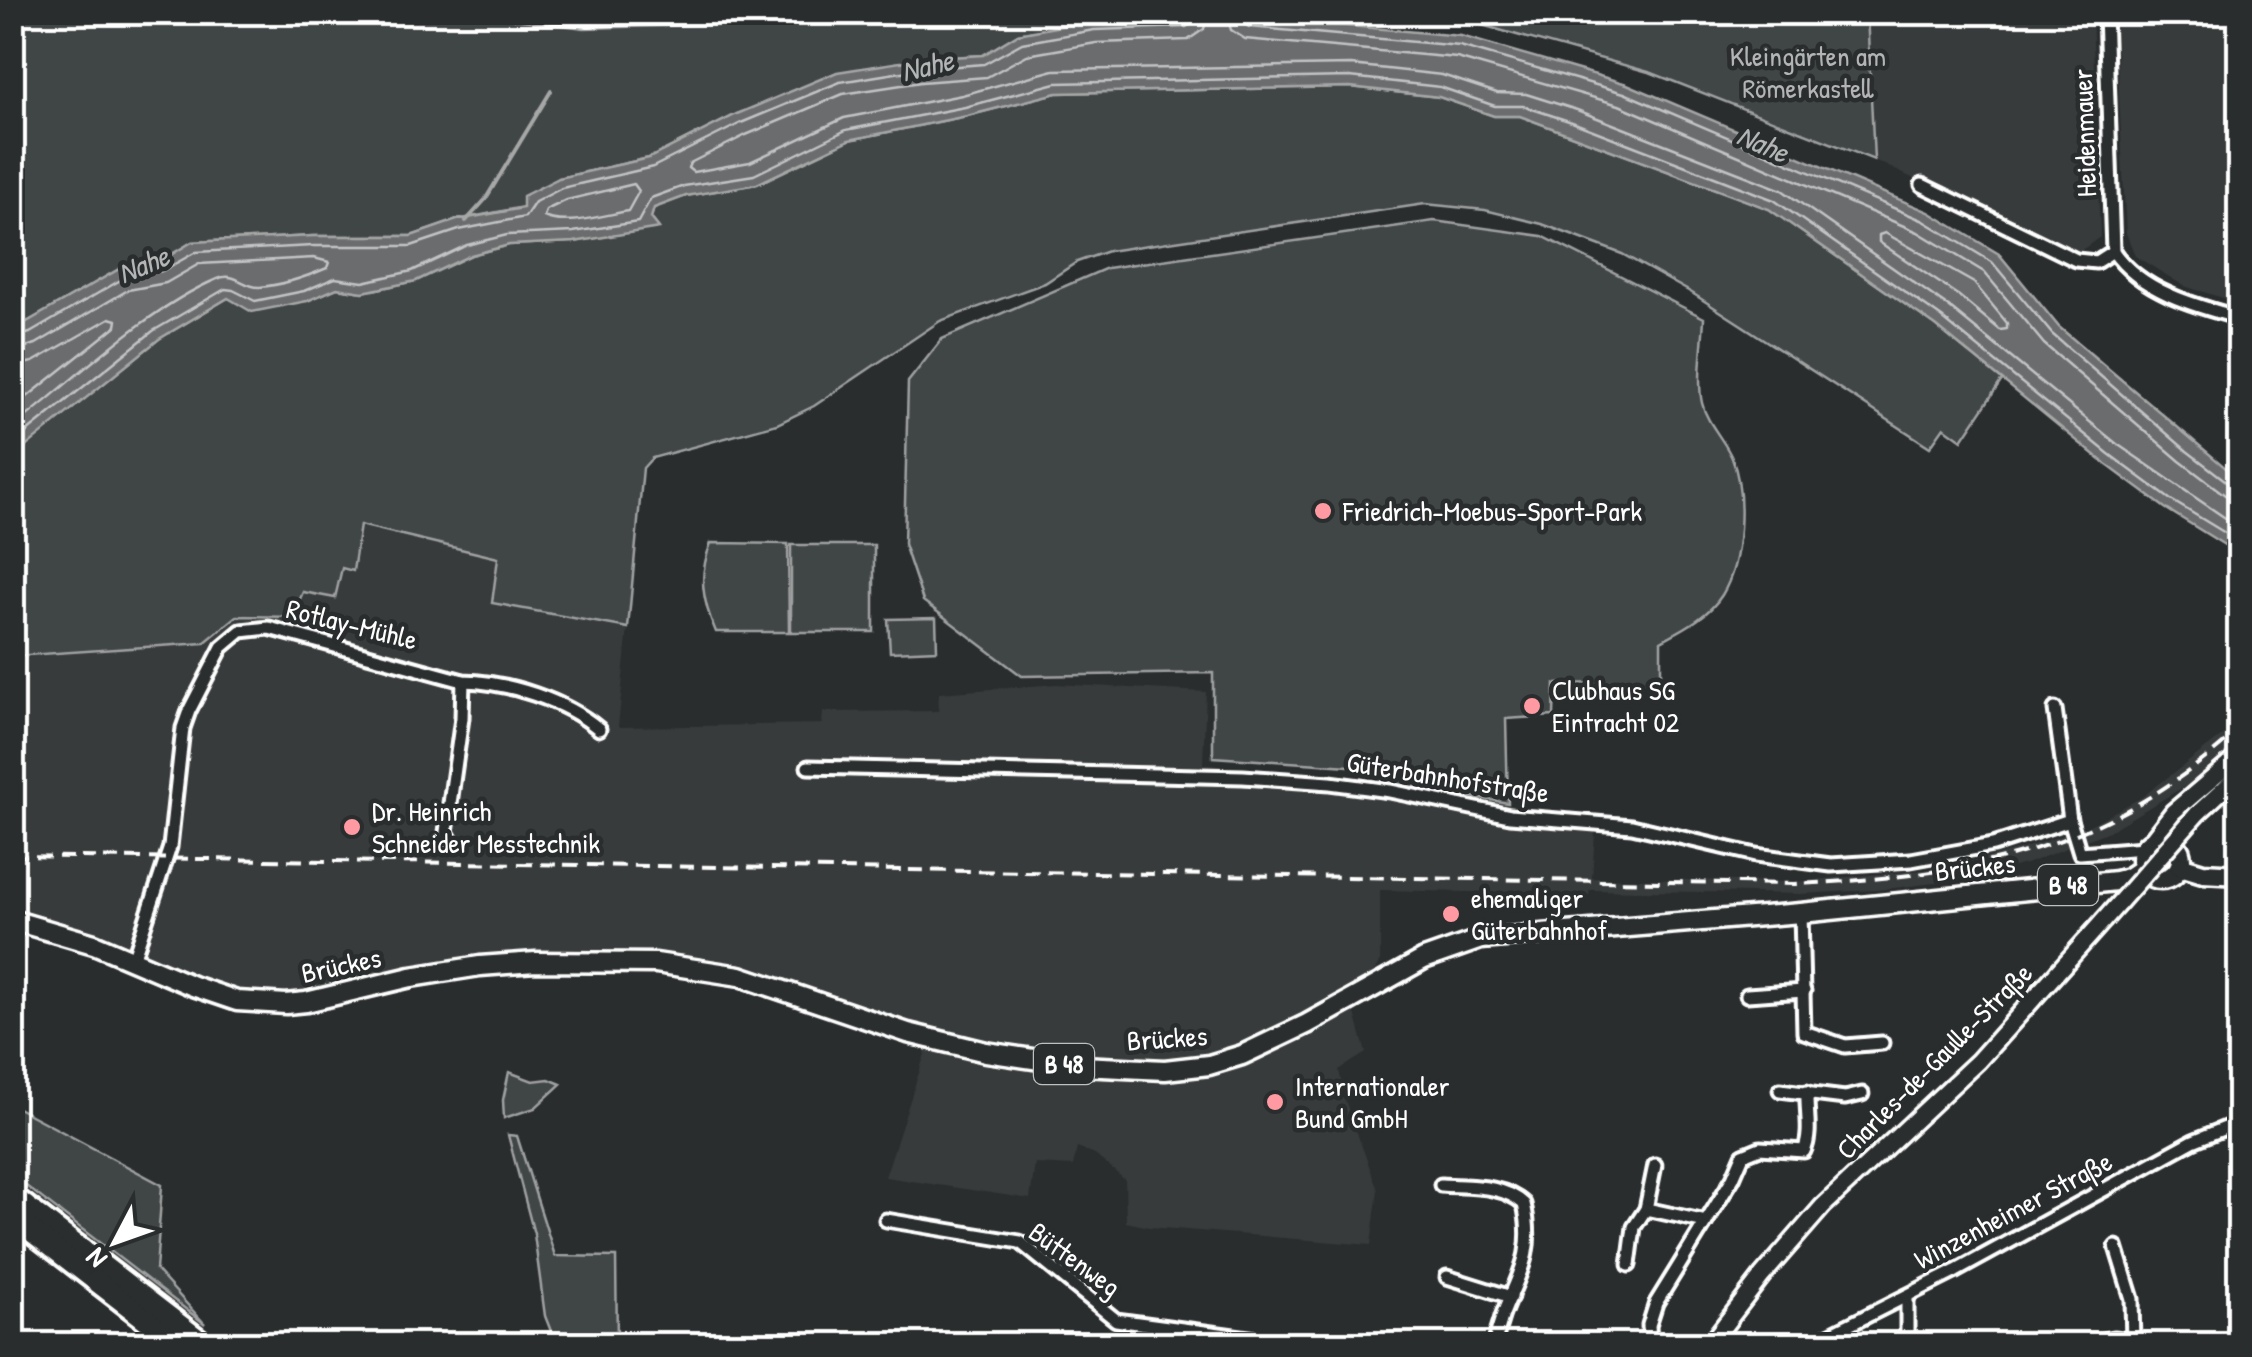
<svg xmlns="http://www.w3.org/2000/svg" width="2252" height="1357" viewBox="0 0 2252 1357" font-family="'Patrick Hand',sans-serif">
	<rect width="100%" height="100%" fill="#2a2d2e"/>
	<filter id="ink" filterUnits="userSpaceOnUse"><feTurbulence type="fractalNoise" baseFrequency=".01" numOctaves="2"/><feDisplacementMap in="SourceGraphic" scale="20" xChannelSelector="R" yChannelSelector="G"/><feConvolveMatrix kernelMatrix="1 2 1 2 8 2 1 2 1" color-interpolation-filters="sRGB"/></filter>
	<g filter="url(#ink)">
		<g fill="#373a3b">
			<polygon points="1867,13 2092,13 2100,237 2075,255 1874,160"/>
			<polygon points="2115,13 2239,13 2239,303 2184,286 2135,256 2126,233"/>
			<polygon points="359,524 498,558 493,604 628,628 618,727 822,724 823,712 938,711 939,693 1056,684 1206,692 1203,764 1511,807 1511,814 1596,818 1592,878 1793,882 1945,868 2021,849 2086,827 2142,797 2239,723 2239,744 2189,784 2109,831 2026,864 1951,881 1878,890 1800,894 1590,890 1589,895 1380,890 1380,963 1353,1006 1366,1053 1339,1070 1346,1103 1378,1190 1371,1245 1149,1227 1126,1222 1125,1180 1095,1155 1077,1148 1073,1166 1035,1164 1030,1199 885,1177 926,1051 747,988 656,973 545,970 426,982 304,1011 254,1012 229,1006 51,938 13,929 13,656 204,643 237,616 292,617 303,591 342,567 353,570"/>
		</g>
		<g fill="#414445" stroke="#a0a2a2" stroke-width="2.5">
			<polygon points="458,12 584,28 699,25 851,12 1322,13 1322,25 1236,16 1093,20 1018,34 983,55 919,59 737,114 649,158 559,178 523,207 457,220 411,236 313,236 192,242 159,262 121,268 13,330 13,13"/>
			<polygon points="1464,13 1867,13 1874,160 1652,73 1464,20"/>
			<polygon points="1350,87 1439,97 1494,116 1520,116 1769,209 1936,326 2002,380 1962,440 1944,427 1930,447 1692,293 1622,254 1542,224 1485,210 1425,204 1108,251 1077,262 1045,283 940,321 814,406 777,424 652,458 643,468 628,628 492,603 498,558 360,525 353,571 342,568 335,598 303,592 292,617 237,616 204,643 13,656 12,457 159,339 228,298 307,301 337,288 363,292 416,281 471,255 509,245 574,242 658,227 651,218 654,208 686,196 757,184 849,140 967,116 1057,93"/>
			<path d="M1434 221 1542 236 1704 318C1703 342 1697 381 1702 403 1707 424 1724 439 1732 458 1746 494 1743 561 1722 595 1708 617 1683 629 1661 641V682L1555 684 1554 716 1506 719 1508 803 1395 784 1394 769 1213 757V673L1022 676 923 601 904 544 908 382 942 339 1107 268Z"/>
			<path d="M711 543 788 544 789 632H716C702 600 698 576 711 543Z"/>
			<rect x="791" y="545" width="83" height="87"/>
			<polygon points="936,618 937,650 890,652 888,619"/>
			<polygon points="509,1072 533,1081 549,1079 561,1084 535,1108 504,1118 503,1100"/>
			<polygon points="12,1105 162,1185 156,1270 205,1324 13,1176"/>
			<polygon points="508,1135 517,1136 555,1256 616,1257 617,1344 556,1344 545,1316 534,1234"/>
		</g>
		<polygon fill="#6a6c6d" stroke="#a6a7a7" stroke-width="2.5" points="1236,16 1461,36 1627,84 1929,212 1999,254 2059,327 2239,479 2239,554 2165,508 2103,462 1936,326 1769,209 1520,116 1494,116 1439,97 1350,87 1057,93 967,116 849,140 757,184 686,196 654,208 651,218 659,228 574,242 509,245 471,255 416,281 363,292 337,288 307,301 252,312 228,298 159,339 13,457 13,330 121,268 159,262 192,242 313,236 411,236 457,220 523,208 523,196 559,178 649,158 737,114 837,72 919,59 983,55 1018,34 1093,20"/>
		<g fill="none" stroke-linecap="round" stroke-linejoin="round">
			<g stroke="#c3c4c5" stroke-width="2.5">
				<polyline points="1208,12 1204,29 1188,40 1096,43 1027,55 987,77 921,82 843,94 746,135 690,163 688,168 693,172 750,162 844,118 962,95 1054,70 1351,65 1442,75 1497,93 1526,94 1577,110 1782,190 1950,308 2117,444 2240,528"/>
				<polyline points="1226,12 1231,30 1245,39 1457,58 1619,105 1918,232 1984,272 2044,344 2180,461 2225,495 2240,498"/>
				<polyline points="1239,12 1241,22 1249,27 1460,46 1624,93 1924,221 1992,262 2052,334 2187,451 2230,484 2240,486"/>
				<path d="M634 184 639 191 628 211C604 215 566 227 544 217L546 210 567 200Z"/>
				<polygon points="1885,233 1974,283 2007,323 2007,329 2000,330 1959,296 1879,242 1879,235"/>
				<polyline points="12,338 30,333 124,278 162,271 196,252 313,246 411,246 459,230 525,217 535,202 562,188 653,167 741,123 840,82 920,69 984,64 1022,43 1094,30 1186,27 1194,22 1196,12"/>
				<path d="M12 351 36 344 128 290 166 283 199 264 314 258 329 262 327 268C306 277 284 285 260 287 244 288 235 271 217 279 146 309 74 380 12 428"/>
				<polyline points="12,366 33,362 110,318 117,320 116,326 12,409"/>
				<polyline points="12,444 153,331 225,289 233,290 255,301 304,291 335,278 363,282 412,271 467,245 507,235 573,232 638,222 651,198 684,186 754,175 846,130 965,107 1056,83 1350,77 1440,87 1495,106 1523,106 1572,122 1774,200 1942,318 2109,454 2171,500 2240,542"/>
			</g>
			<polyline stroke="#a6a7a7" stroke-width="4" points="466,221 485,200 551,91"/>
			<g stroke="#fff" stroke-width="19">
				<g id="street">
					<path d="M2105 12 2113 251C2140 291 2195 306 2240 318"/>
					<polyline points="1922,185 2076,260 2096,262 2113,251"/>
					<polyline points="2055,709 2070,820 2080,853 2144,848"/>
					<polyline points="808,767 1243,777 1330,783 1390,791 1510,816 1632,826 1756,855 1831,865 1911,860 1993,845 2070,820"/>
					<polyline points="450,839 446,832 462,718 463,681"/>
					<polyline points="1801,913 1804,1032 1845,1046 1882,1043"/>
					<path d="M133 960 170 847 183 728 189 711 222 647 241 631 269 628 463 681C508 682 564 700 599 729"/>
					<polyline points="1747,995 1804,991"/>
					<polyline points="1780,1090 1845,1098 1862,1094"/>
					<path d="M1441 1185C1469 1187 1503 1184 1524 1204 1539 1268 1504 1289 1495 1344"/>
					<polyline points="1646,1209 1655,1165"/>
					<polyline points="886,1220 1020,1242 1116,1320 1293,1344"/>
					<polyline points="2116,1247 2132,1299 2133,1344"/>
					<polyline points="1629,1265 1634,1227 1646,1209 1706,1222"/>
					<polyline points="1447,1277 1511,1297"/>
					<path d="M1650 1344 1649 1325 1656 1303 1733 1178 1743 1155 1760 1148 1804 1151C1812 1134 1806 1111 1807 1092"/>
					<polyline points="1811,1344 1956,1271 2193,1141 2240,1122"/>
					<polyline points="1907,1344 1907,1296"/>
					<polyline points="2084,1344 2113,1338 2132,1340"/>
				</g>
			</g>
			<g stroke="#fff" stroke-width="22">
				<g id="secondary">
					<polyline points="547,12 589,17 709,12"/>
					<polyline points="2197,814 2240,774"/>
					<polyline points="2150,842 2173,812 2240,755"/>
					<polyline points="1710,1344 1762,1276 1823,1206 1978,1061 2103,921"/>
				</g>
			</g>
			<g stroke="#fff" stroke-width="25">
				<g id="primary">
					<circle cx="2161" cy="859" r="20"/>
					<polyline points="2180,866 2203,873 2240,875"/>
					<polyline points="12,920 94,944 193,986 237,1001 286,1004 306,1002 411,977 480,966 536,962 656,963 740,976 908,1033 986,1052 1081,1066 1165,1070 1209,1065 1242,1055 1307,1024 1424,959 1481,939 1801,913 2116,881 2128,878 2143,868"/>
				</g>
			</g>
			<g stroke="#fff" stroke-width="28">
				<g id="highway">
					<polyline points="12,1196 204,1344"/>
					<polyline points="12,1216 178,1344"/>
				</g>
			</g>
			<use href="#street" stroke="#2a2d2e" stroke-width="11"/>
			<use href="#secondary" stroke="#2a2d2e" stroke-width="15"/>
			<use href="#primary" stroke="#2a2d2e" stroke-width="18"/>
			<use href="#highway" stroke="#2a2d2e" stroke-width="20"/>
			<path stroke="#fff" stroke-width="4" stroke-dasharray="15 8" stroke-linecap="butt" d="M12 856 1795 884C1971 876 2104 852 2240 729"/>
			<g stroke="#fff" stroke-width="22" stroke-linecap="butt">
				<polyline id="secondary-bridge" points="2103,921 2197,814"/>
			</g>
			<use href="#secondary-bridge" stroke="#2a2d2e" stroke-width="15"/>
		</g>
	</g>
	<g fill="#ff9aa2" stroke="#2a2d2e" stroke-width="4">
		<circle cx="1323" cy="511" r="10"/>
		<circle cx="1532" cy="706" r="10"/>
		<circle cx="352" cy="827" r="10"/>
		<circle cx="1451" cy="914" r="10"/>
		<circle cx="1275" cy="1102" r="10"/>
	</g>
	<g text-anchor="middle" dominant-baseline="central" stroke-width="9" stroke-linejoin="round" paint-order="stroke">
		<g fill="#2a2d2e" stroke="#bfc0c0" stroke-width="2.5">
			<rect x="2038" y="865" width="60" height="40" rx="8"/>
			<rect x="1034" y="1044" width="60" height="40" rx="8"/>
		</g>
		<g font-size="25" font-weight="bold" fill="#fff">
			<text x="2068" y="885">B 48</text>
			<text x="1064" y="1064">B 48</text>
		</g>
		<g font-size="28" fill="#b3b4b5" stroke="#2a2d2e">
			<text x="1808" y="56">Kleingärten am<tspan x="1808" dy="32">Römerkastell</tspan></text>
		</g>
		<g font-size="28" fill="#fff" stroke="#2a2d2e">
			<text transform="translate(2084 133) rotate(-92)">Heidenmauer</text>
			<text transform="translate(352 624) rotate(14)">Rotlay-Mühle</text>
			<text transform="translate(1448 777) rotate(9)">Güterbahnhofstraße</text>
			<text transform="translate(1975 867) rotate(-6)">Brückes</text>
			<text transform="translate(341 965) rotate(-12)">Brückes</text>
			<text transform="translate(1167 1038) rotate(-4)">Brückes</text>
			<text transform="translate(1934 1061) rotate(-45)">Charles-de-Gaulle-Straße</text>
			<text transform="translate(2013 1210) rotate(-28)">Winzenheimer Straße</text>
			<text transform="translate(1075 1259) rotate(36)">Büttenweg</text>
		</g>
		<g font-size="28" fill="#fff" stroke="#2a2d2e" text-anchor="start">
			<text x="1343" y="511">Friedrich-Moebus-Sport-Park</text>
			<text x="1552" y="690">Clubhaus SG<tspan x="1552" dy="32">Eintracht 02</tspan></text>
			<text x="372" y="811">Dr. Heinrich<tspan x="372" dy="32">Schneider Messtechnik</tspan></text>
			<text x="1471" y="898">ehemaliger<tspan x="1471" dy="32">Güterbahnhof</tspan></text>
			<text x="1295" y="1086">Internationaler<tspan x="1295" dy="32">Bund GmbH</tspan></text>
		</g>
		<g font-size="30" font-style="italic" fill="#b4b6b6" stroke="#2a2d2e">
			<text transform="translate(927 65) rotate(-14)">Nahe</text>
			<text transform="translate(1763 143) rotate(23)">Nahe</text>
			<text transform="translate(143 264) rotate(-23)">Nahe</text>
		</g>
	</g>
	<rect width="2252" height="1357" fill="none" stroke="#2a2d2e" stroke-width="50"/>
	<rect x="25" y="25" width="2202" height="1307" fill="none" stroke="#fff" stroke-width="4" filter="url(#ink)"/>
	<g transform="translate(115 1242) rotate(229)" stroke="#2a2d2e" stroke-width="8" paint-order="stroke">
	<path d="M0-8L18 38L0 25L-18 38Z" fill="#ffffff"/>
	<text y="-15" font-size="28" font-weight="bold" text-anchor="middle" fill="#ffffff">N</text>
	</g>
</svg>
